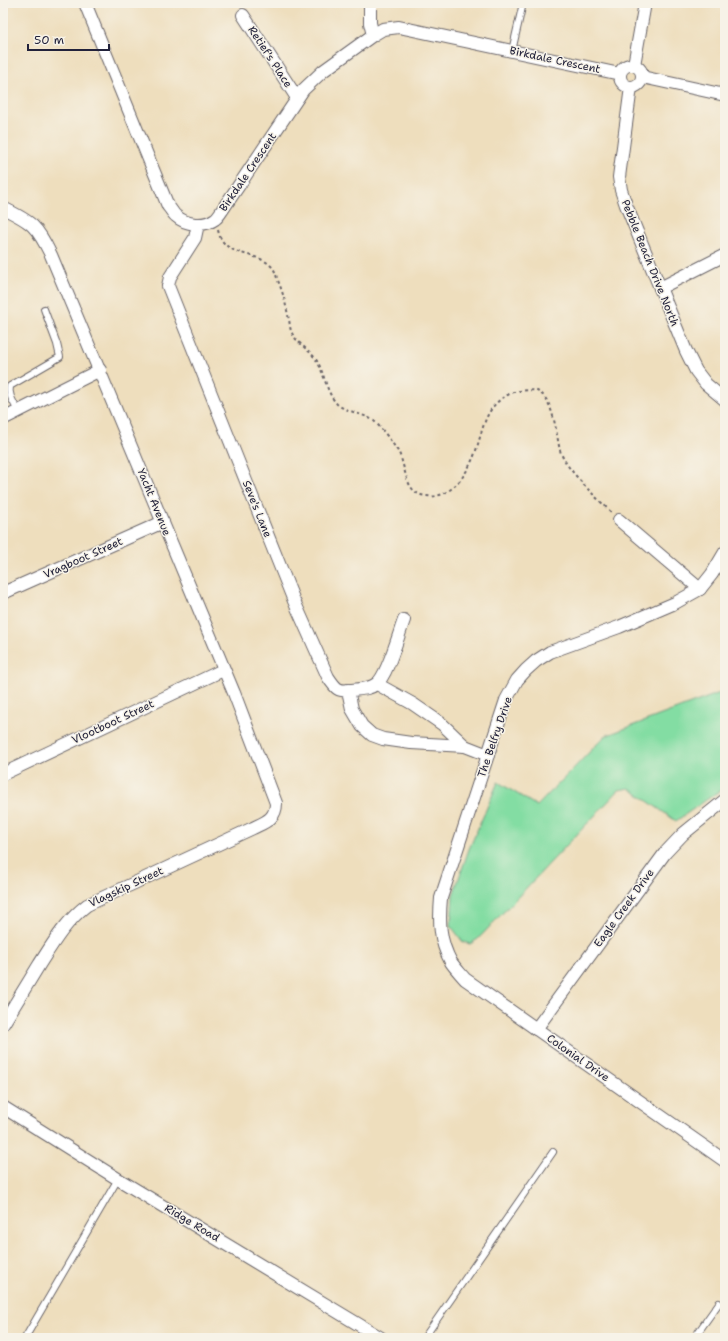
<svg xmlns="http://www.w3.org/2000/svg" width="728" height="1341" viewBox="0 0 728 1341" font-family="'Shantell Sans',sans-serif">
	<rect width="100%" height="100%" fill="#f7f3e8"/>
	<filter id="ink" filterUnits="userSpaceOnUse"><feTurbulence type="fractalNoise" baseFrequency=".025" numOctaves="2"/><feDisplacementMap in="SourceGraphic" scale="8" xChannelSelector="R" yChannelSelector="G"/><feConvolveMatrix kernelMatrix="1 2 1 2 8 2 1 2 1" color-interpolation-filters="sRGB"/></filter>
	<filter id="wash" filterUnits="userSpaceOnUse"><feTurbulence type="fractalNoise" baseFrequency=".012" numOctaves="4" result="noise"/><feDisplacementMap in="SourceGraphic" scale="16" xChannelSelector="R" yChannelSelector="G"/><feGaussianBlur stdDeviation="0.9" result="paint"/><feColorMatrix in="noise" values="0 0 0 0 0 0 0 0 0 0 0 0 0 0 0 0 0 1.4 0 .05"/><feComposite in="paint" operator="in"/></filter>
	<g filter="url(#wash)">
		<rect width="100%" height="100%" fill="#eedebd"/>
		<polygon fill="#83dda3" stroke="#52806f" points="725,691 725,787 676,821 629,788 619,790 478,939 470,944 463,942 451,926 453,895 469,849 498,782 537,806 605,736"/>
	</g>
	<g filter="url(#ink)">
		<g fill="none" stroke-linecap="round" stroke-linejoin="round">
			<g stroke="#696468" stroke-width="8">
				<g id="lane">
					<polyline points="512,51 523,3"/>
					<path d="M18 411C14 403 8 395 10 386L60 357 57 344 44 309"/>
					<polyline points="25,1338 118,1179"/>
					<polyline points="424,1338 553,1152"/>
					<polyline points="694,1338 719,1303"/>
				</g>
			</g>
			<g stroke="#696468" stroke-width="14">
				<g id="street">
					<path d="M85 3 168 206C171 209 173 214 176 216 186 225 204 227 215 219 218 217 221 212 223 209L303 90 323 71 373 35 383 29 399 27 620 74"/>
					<polyline points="370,3 370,23 373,35"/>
					<polyline points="243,15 297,98"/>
					<circle cx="631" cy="76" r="11"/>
					<polyline points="634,65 645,3"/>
					<polyline points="642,77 725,95"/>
					<polyline points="631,87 619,177 621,190 626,205 686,351 696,371 706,384 725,400"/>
					<path d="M3 208C32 222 37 226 51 255L234 693 276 803C276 819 265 822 253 828L87 905C66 921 53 943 39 965 27 985 15 1004 3 1024"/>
					<path d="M198 224 195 238 170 277 168 286 294 601 328 677C336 689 338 692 352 690 360 689 370 689 376 684 387 677 399 633 404 620"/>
					<polyline points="660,288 725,255"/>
					<polyline points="3,419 100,370"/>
					<polyline points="619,520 700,589"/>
					<path d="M725 552 712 574 700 589 675 603 619 627 550 652 536 661 526 670 517 680 506 700 441 898C439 921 439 940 451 962 455 968 460 973 465 979L725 1161"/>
					<polyline points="3,593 163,522"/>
					<polyline points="377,684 413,704 442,724 465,746"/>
					<polyline points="348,690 352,709 362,726 372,735 383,739 411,743 465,746 488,755"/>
					<polyline points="3,774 223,670"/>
					<polyline points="536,1029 665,853 683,834 725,800"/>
					<polyline points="3,1107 118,1179 381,1338"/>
				</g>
			</g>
			<path stroke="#696468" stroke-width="2" stroke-dasharray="3 3" stroke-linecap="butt" d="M218 230C224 260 257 249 273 268 275 271 276 275 277 278 283 292 286 305 289 320 290 324 290 330 292 333 295 341 310 351 315 358 325 372 325 391 337 404 344 411 365 414 374 421 380 426 395 446 399 453 406 468 405 494 426 496 429 496 433 497 436 496 455 492 467 473 474 456 484 430 483 404 514 392 518 391 532 389 537 391 554 398 556 435 560 450 564 468 597 498 611 512"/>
			<use href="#lane" stroke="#fff" stroke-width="6"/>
			<use href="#street" stroke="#fff" stroke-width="12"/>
		</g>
	</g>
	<g text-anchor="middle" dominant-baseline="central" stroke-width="3" stroke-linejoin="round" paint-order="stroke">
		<g font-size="11" fill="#22223b" stroke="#f7f3e8">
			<text transform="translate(270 57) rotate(57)">Retief's Place</text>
			<text transform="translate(555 60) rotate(12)">Birkdale Crescent</text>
			<text transform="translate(248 172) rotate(-56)">Birkdale Crescent</text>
			<text transform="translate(650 263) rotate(68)">Pebble Beach Drive North</text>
			<text transform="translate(154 502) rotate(68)">Yacht Avenue</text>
			<text transform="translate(257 509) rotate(68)">Seve's Lane</text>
			<text transform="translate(83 558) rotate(-24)">Vragboot Street</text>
			<text transform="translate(113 722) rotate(-25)">Vlootboot Street</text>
			<text transform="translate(495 737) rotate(-71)">The Belfry Drive</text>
			<text transform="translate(126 887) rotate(-25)">Vlagskip Street</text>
			<text transform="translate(624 908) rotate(-54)">Eagle Creek Drive</text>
			<text transform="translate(578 1058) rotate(35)">Colonial Drive</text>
			<text transform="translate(192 1223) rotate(31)">Ridge Road</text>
		</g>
	</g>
	<rect width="728" height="1341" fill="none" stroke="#f7f3e8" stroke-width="16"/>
	<path d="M28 44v6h81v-6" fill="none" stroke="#22223b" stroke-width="2"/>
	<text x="34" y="44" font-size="12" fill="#22223b" stroke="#f7f3e8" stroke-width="3" paint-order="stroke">50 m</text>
</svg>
